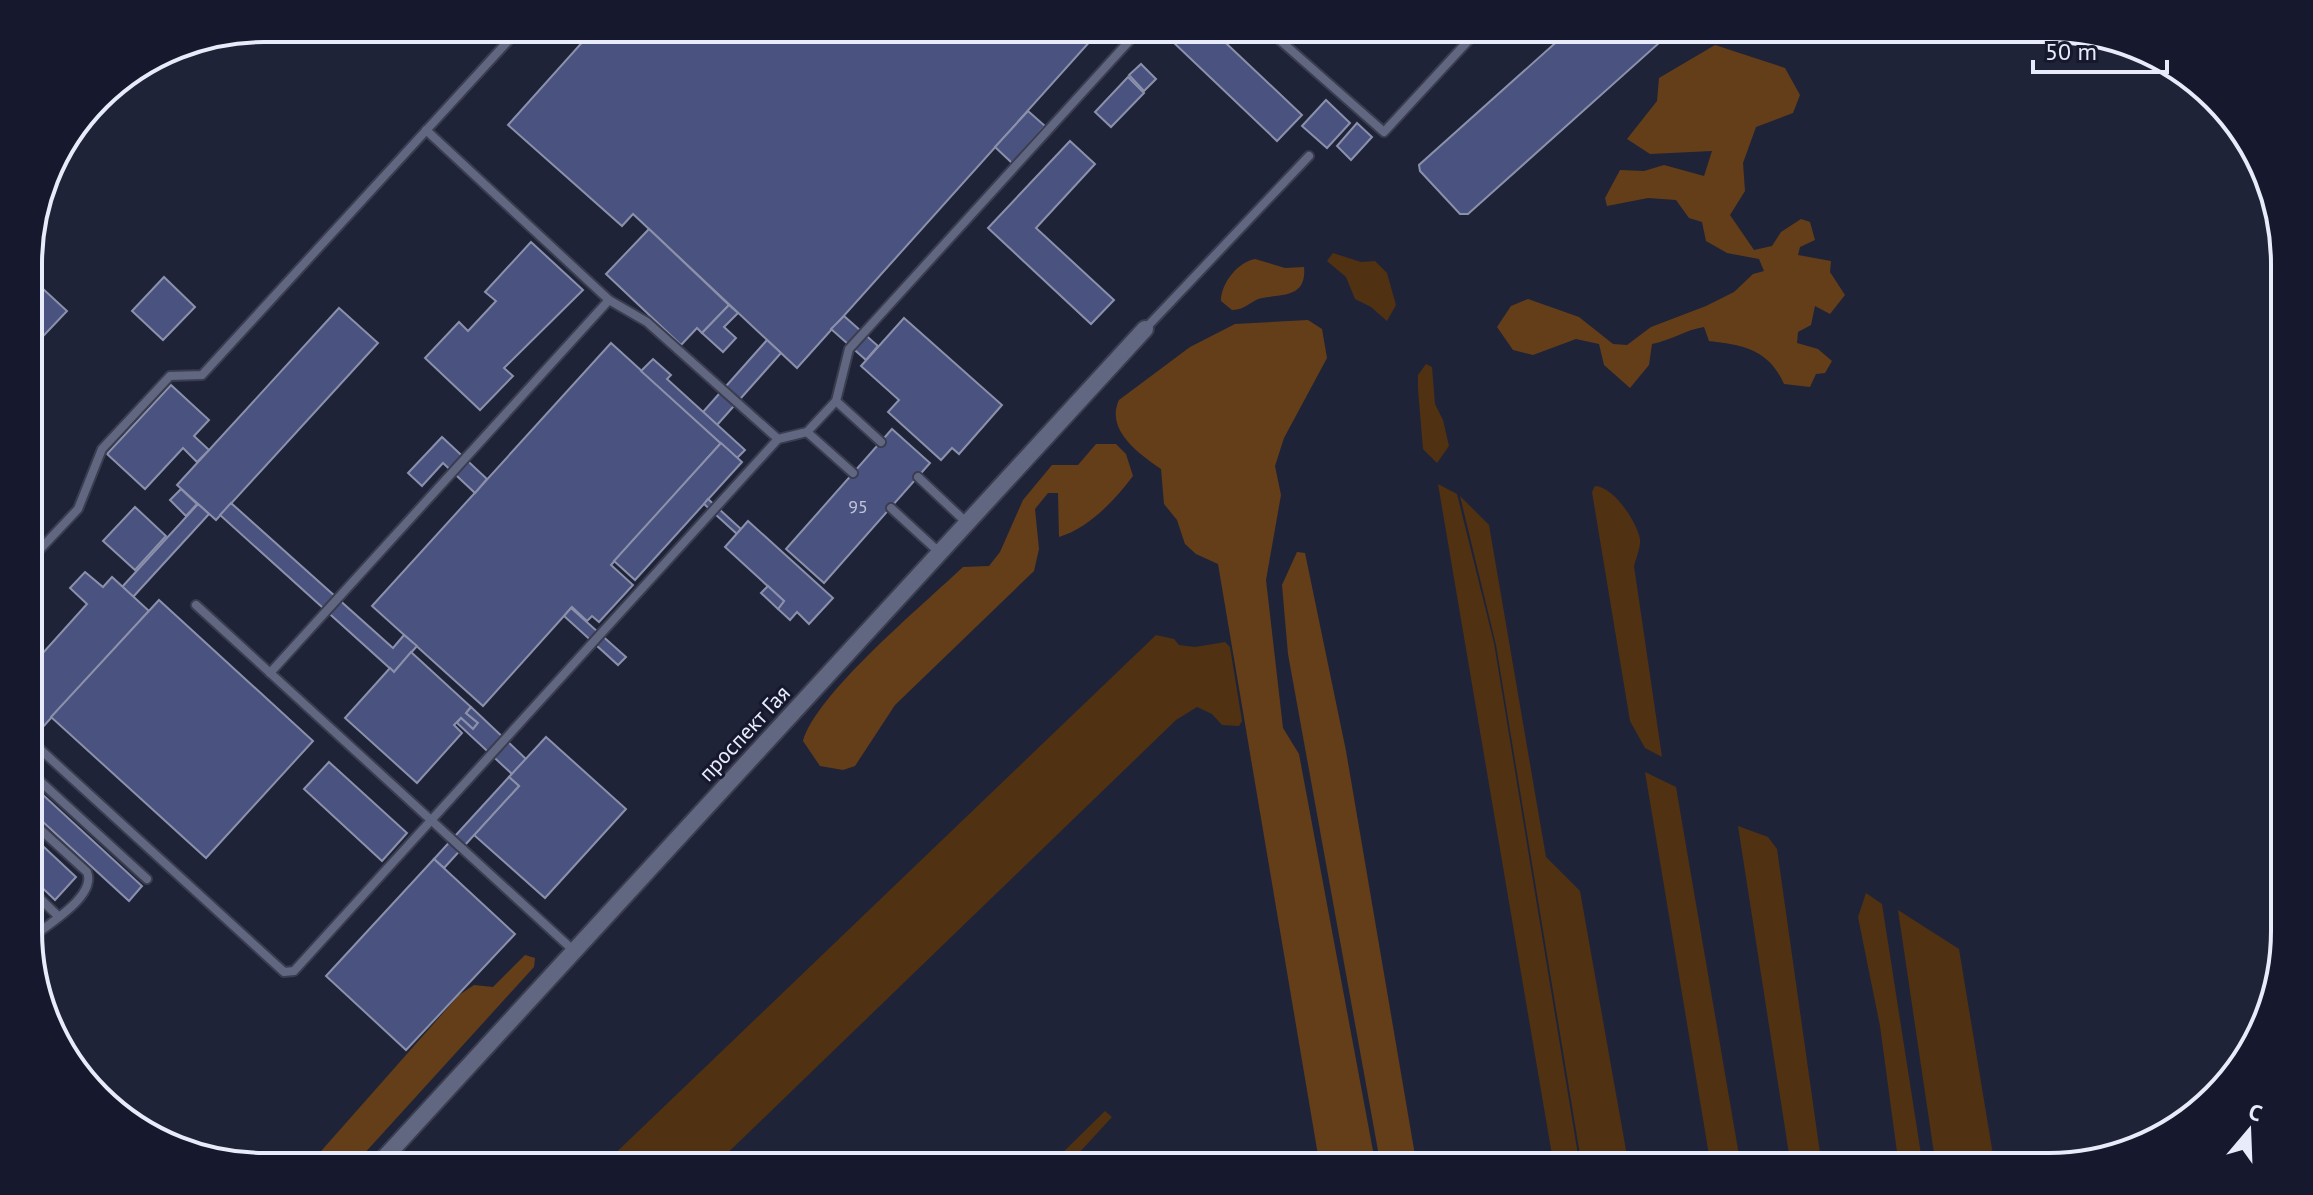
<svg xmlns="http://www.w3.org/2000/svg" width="2313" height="1195" viewBox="0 0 2313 1195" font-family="'PT Sans',sans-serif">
	<rect width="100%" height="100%" fill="#1f2338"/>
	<g fill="#503112">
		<polygon points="1333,253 1361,262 1375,261 1387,273 1396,305 1387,321 1371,307 1355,299 1346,277 1327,261"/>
		<polygon points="1426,364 1432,367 1435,404 1443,420 1449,446 1437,463 1423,449 1418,389 1418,375"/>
		<polygon points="1438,484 1457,494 1494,643 1580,1167 1554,1167"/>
		<path d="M1595 486C1613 486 1637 522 1640 539 1641 547 1636 558 1634 566L1662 757 1645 748 1630 721 1592 492Z"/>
		<polygon points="1460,496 1489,525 1546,857 1580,891 1629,1167 1582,1167 1496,645"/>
		<polygon points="1156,635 1174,639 1179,645 1195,647 1225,642 1230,647 1242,721 1239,726 1222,725 1212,714 1197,707 1176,720 713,1167 601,1167"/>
		<polygon points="1645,772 1676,787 1741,1167 1711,1167"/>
		<polygon points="1738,826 1768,837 1777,849 1822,1167 1791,1167"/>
		<polygon points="1866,893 1882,904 1923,1167 1899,1167 1880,1026 1858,917"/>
		<polygon points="1898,910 1959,949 1995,1167 1936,1167"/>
		<polygon points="1105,1111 1112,1117 1066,1167 1048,1167"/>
	</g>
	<g fill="#643e18">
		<path d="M1715 45 1785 68 1800 95 1793 113 1756 127 1743 163 1745 191 1730 215 1754 250 1772 246 1781 232 1801 219 1810 222 1815 240 1800 247 1798 255 1831 261 1830 272 1845 295 1830 314 1815 306 1811 325 1798 332 1797 343 1818 349 1832 361 1825 373 1816 374 1810 387 1784 384C1769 350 1744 345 1709 341L1704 327C1685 330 1672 340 1652 344L1649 365 1630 388 1604 365 1599 344 1576 339 1533 355 1513 350 1497 327 1511 306 1528 299 1579 317 1613 344 1627 345 1651 327 1706 306 1734 292 1753 274 1764 271 1759 259 1727 253 1706 241 1702 222 1689 218 1676 200 1648 198 1607 206 1605 198 1620 170 1644 171 1664 165 1704 176 1712 151 1650 154 1627 139 1657 101 1659 78Z"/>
		<path d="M1255 259 1285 268 1304 267C1307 298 1282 294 1262 298 1251 300 1246 310 1232 310L1221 301C1221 283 1238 262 1255 259Z"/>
		<path d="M1308 320 1322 329 1327 358 1284 438 1275 466 1281 495 1266 580 1283 728 1299 754 1376 1167H1320L1218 564 1196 554 1185 544 1177 520 1164 504 1161 469C1139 454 1105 430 1119 400L1190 347 1235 324Z"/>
		<path d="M1096 444H1116L1126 454 1133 476C1115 500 1089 528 1059 537L1058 493H1048L1035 509 1039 549 1034 571 895 705 855 766 843 770 820 766 803 741C816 694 924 604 963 567L989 566 1000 552 1023 500 1052 465H1078Z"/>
		<polygon points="1297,552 1305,553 1346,751 1417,1167 1381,1167 1288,654 1282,585"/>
		<polygon points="525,955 535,958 534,967 352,1167 307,1167 459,995 474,985 493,987"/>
	</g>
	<g fill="#4a527f" stroke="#8b91ab" stroke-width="2">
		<polygon points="595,28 1102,28 797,368 633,214 622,226 508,125"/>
		<polygon points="1185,28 1210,28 1302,115 1277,141 1172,41"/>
		<polygon points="1572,28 1647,28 1659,43 1468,214 1460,214 1420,171 1419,165"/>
		<polygon points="1141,64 1156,79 1144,91 1129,75"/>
		<polygon points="1128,77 1144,93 1111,127 1095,112"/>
		<polygon points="1326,100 1350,123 1327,148 1302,126"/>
		<polygon points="1028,111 1045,126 1012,163 995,147"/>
		<polygon points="1357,123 1372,137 1351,160 1337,146"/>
		<polygon points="1070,141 1095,164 1036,228 1114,300 1091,324 988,228"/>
		<polygon points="649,229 729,305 702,333 697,328 681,345 606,274"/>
		<polygon points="531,242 583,290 504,368 513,376 480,410 425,358 459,322 468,331 496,301 485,292"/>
		<polygon points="29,276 67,311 29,351"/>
		<polygon points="164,277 195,307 163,340 132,311"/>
		<polygon points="729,305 738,313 724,327 736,338 723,352 702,333"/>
		<polygon points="339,308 378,343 216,520 177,485"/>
		<polygon points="844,316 878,346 866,360 831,329"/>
		<polygon points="904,318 1002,405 959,454 952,448 941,460 888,412 899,400 861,366"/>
		<polygon points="767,340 781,353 717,425 703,412"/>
		<polygon points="611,343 721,443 611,565 633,585 599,622 592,616 587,621 572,607 483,706 372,606"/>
		<polygon points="653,359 671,375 667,379 745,450 737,458 641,371"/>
		<polygon points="171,385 209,420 194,436 209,450 197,462 183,448 145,489 107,454"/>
		<polygon points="892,429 930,463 824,583 786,549"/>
		<polygon points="442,437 487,479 475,493 443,463 422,486 408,473"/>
		<polygon points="721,443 742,462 635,580 614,561"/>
		<polygon points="181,489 197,504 186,516 170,500"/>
		<polygon points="708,499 741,529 737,534 704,504"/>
		<polygon points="231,503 393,648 404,635 417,646 394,672 220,515"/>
		<polygon points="198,504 209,514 133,597 122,587"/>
		<polygon points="135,507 166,536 135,570 103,541"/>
		<polygon points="748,521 833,598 809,624 797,612 790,620 778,609 784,601 725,547"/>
		<polygon points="85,572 103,587 112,577 149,611 41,729 30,718 29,642 42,654 87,604 70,588"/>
		<polygon points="768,586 784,601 778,609 761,593"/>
		<polygon points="159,600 313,741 206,858 51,717"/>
		<polygon points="571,608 626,657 618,665 564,616"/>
		<polygon points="411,652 471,707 466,713 478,723 473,729 461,718 454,725 462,733 417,783 345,718 390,668 394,672"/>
		<polygon points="471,707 526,759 512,774 457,723 461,718 473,729 478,723 466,713"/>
		<polygon points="546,737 626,809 545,898 474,835 519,786 509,777"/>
		<polygon points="329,762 407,833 382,861 304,789"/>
		<polygon points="509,777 519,786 444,868 434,859"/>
		<polygon points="30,783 142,886 129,901 30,810"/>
		<polygon points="30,834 76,877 55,900 30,876"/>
		<polygon points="434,859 515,934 406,1050 326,976"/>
	</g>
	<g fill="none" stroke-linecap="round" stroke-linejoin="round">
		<g stroke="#3a3d4f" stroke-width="12">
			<g id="service">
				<polyline points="1266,28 1384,132 1480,28"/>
				<polyline points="426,130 609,300 647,322 778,439 807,432 836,401"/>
				<polyline points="1145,329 1309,156"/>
				<polyline points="807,432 853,473"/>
				<polyline points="881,442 836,401 849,349 1141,28"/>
				<polyline points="918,477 967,523"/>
				<polyline points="891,508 940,553"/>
				<polyline points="29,561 78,509 102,449 170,376 202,375 520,28"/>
				<polyline points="196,605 573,950"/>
				<polyline points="270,673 609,300"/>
				<polyline points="30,740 284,972 294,971 778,439"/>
				<polyline points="30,772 147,879"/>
				<path d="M30 820 87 872C97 896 48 924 30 939"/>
				<polyline points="30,889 58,916"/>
			</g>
		</g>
		<g stroke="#3a3d4f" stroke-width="20">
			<polyline id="minor" points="376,1167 1145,329"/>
		</g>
		<use href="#service" stroke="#616780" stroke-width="8"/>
		<use href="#minor" stroke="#616780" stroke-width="16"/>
	</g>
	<g text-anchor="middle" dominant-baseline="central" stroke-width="6" stroke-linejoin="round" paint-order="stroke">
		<g font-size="18" fill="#c0c5db">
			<text x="858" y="506">95</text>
		</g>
		<g font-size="22" fill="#e8ebfa" stroke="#16192e">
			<text transform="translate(744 733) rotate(-47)">проспект Гая</text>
		</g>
	</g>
	<path d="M0 0H2313V1195H0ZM264 42H2049A222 222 0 0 1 2271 264V931A222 222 0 0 1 2049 1153H264A222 222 0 0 1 42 931V264A222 222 0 0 1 264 42Z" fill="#16192e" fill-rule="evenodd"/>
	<path fill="none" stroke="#e8ebfa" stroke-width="4" d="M264 42H2049A222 222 0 0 1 2271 264V931A222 222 0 0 1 2049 1153H264A222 222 0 0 1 42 931V264A222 222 0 0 1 264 42Z"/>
	<g transform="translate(2249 1131) rotate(19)" stroke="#16192e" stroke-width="6" paint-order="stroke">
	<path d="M0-6L14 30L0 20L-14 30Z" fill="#e8ebfa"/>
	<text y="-12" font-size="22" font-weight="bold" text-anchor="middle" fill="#e8ebfa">С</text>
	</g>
	<path d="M2033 60v12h134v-12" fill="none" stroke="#e8ebfa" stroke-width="4"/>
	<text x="2045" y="60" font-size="24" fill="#e8ebfa" stroke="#16192e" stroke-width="6" paint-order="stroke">50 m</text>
</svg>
